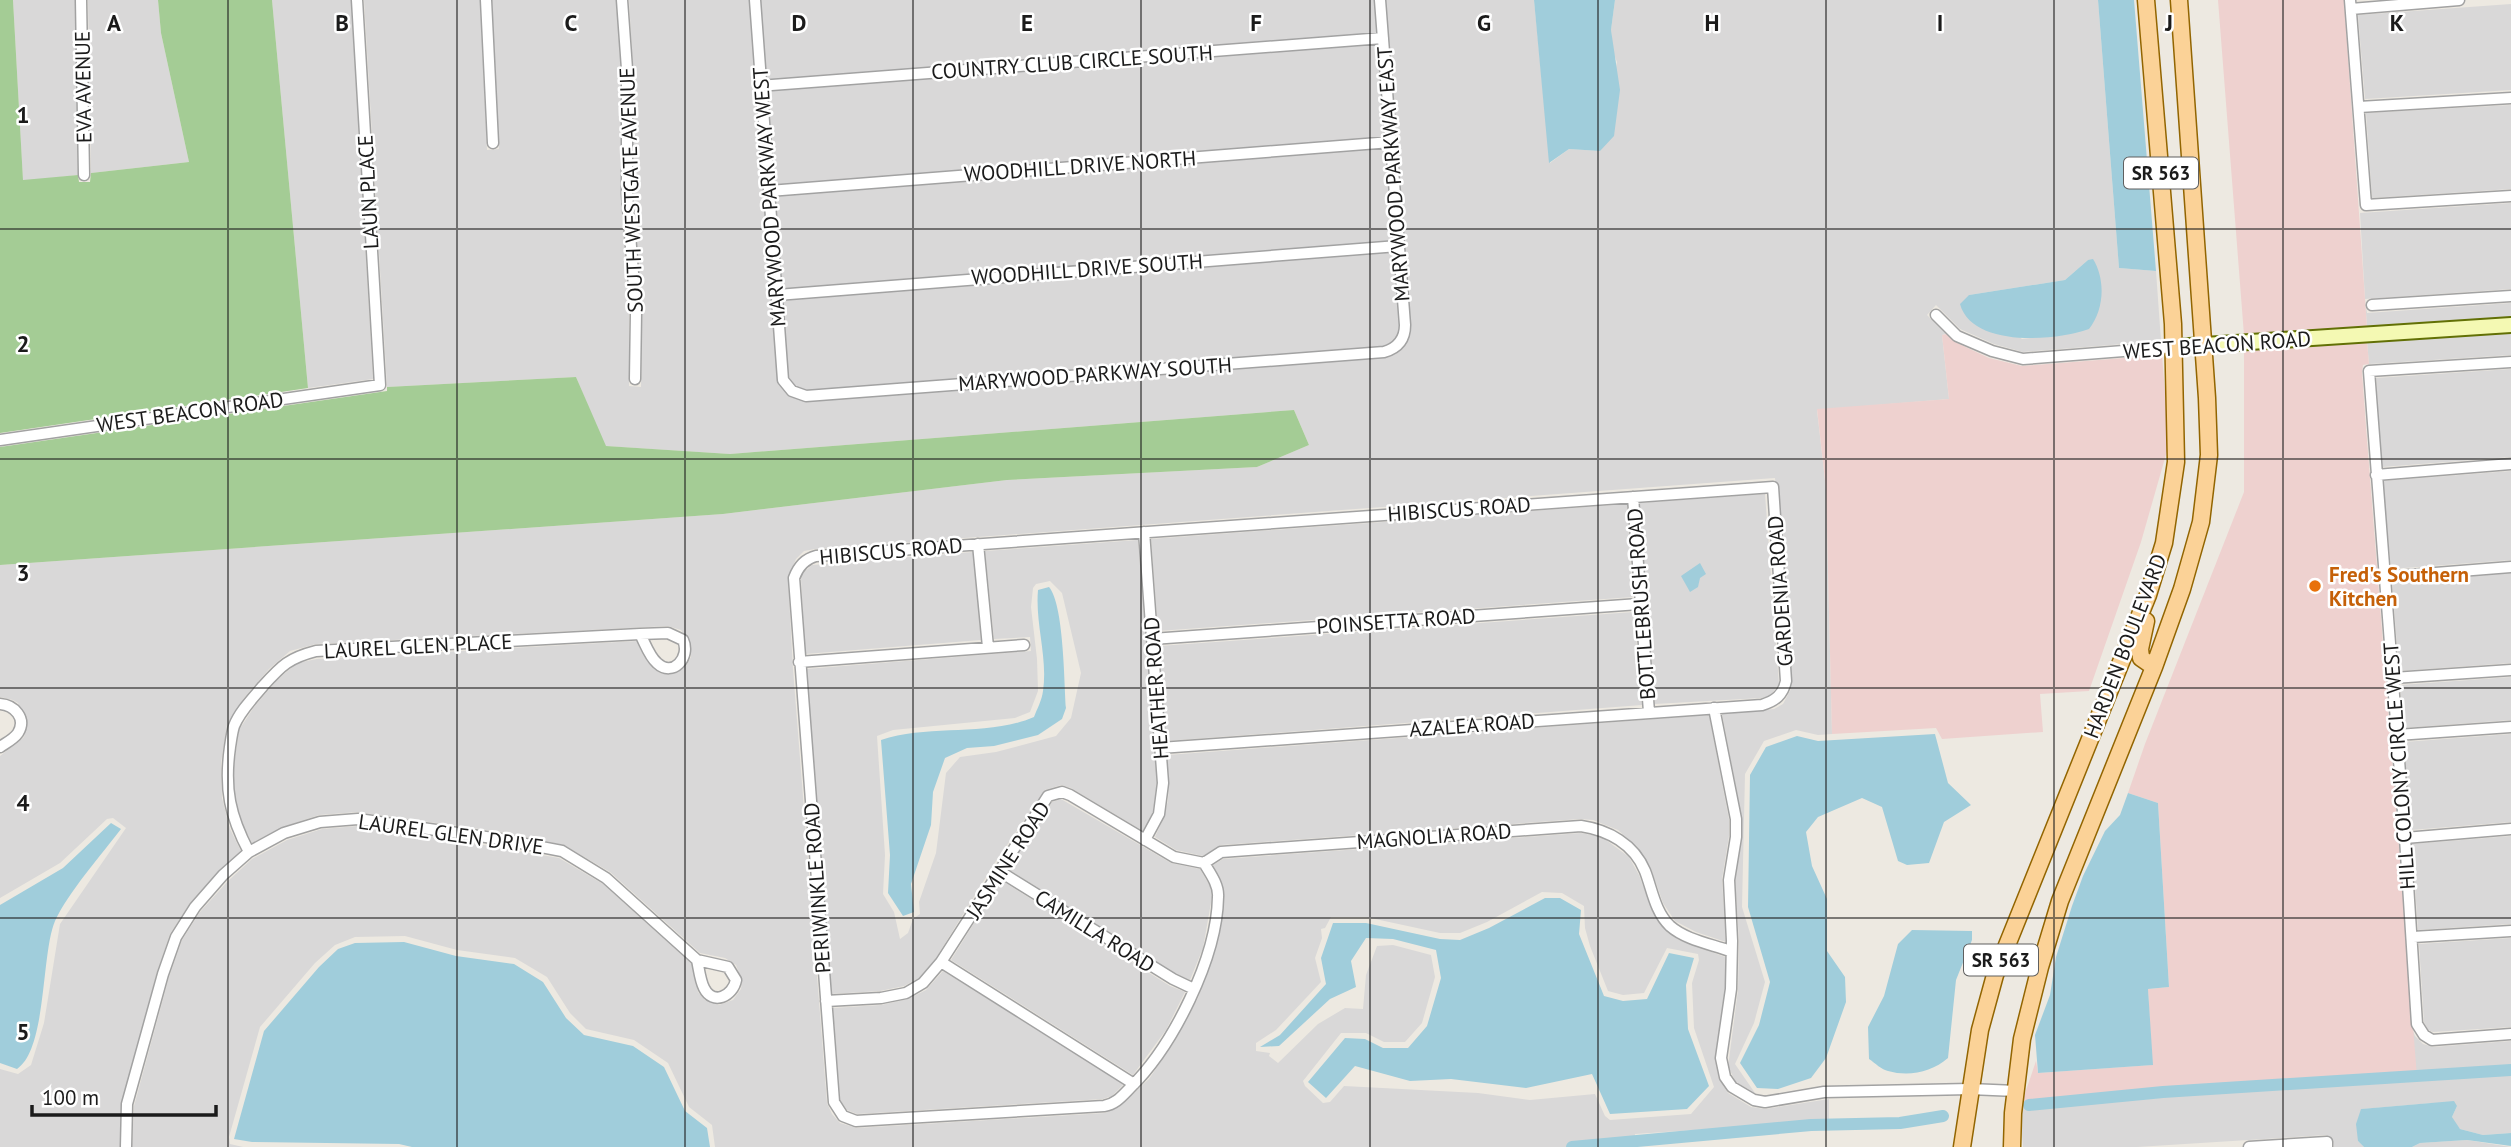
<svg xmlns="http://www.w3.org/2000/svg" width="2511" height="1147" viewBox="0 0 2511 1147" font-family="'PT Sans',sans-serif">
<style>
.residential{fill:#d9d8d8;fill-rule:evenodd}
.commercial{fill:#eed1cf}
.forest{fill:#a4cc95}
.water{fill:#a0cddb}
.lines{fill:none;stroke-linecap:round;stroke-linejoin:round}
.canal{stroke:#a0cddb;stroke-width:12}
.street-casing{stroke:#a2a2a2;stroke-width:13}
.secondary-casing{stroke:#627005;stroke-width:18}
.primary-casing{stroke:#926501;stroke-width:19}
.street{stroke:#fff;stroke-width:10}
.secondary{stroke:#f4f9b3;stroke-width:14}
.primary{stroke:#fbd297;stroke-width:16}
.grid{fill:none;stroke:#1b1b1b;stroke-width:2;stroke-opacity:0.55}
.food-dot{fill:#e8710a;stroke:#fff;stroke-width:2.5}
.labels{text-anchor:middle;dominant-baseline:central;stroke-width:5;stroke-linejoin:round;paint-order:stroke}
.shield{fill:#fff;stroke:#5f5f5f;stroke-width:2}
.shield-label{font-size:19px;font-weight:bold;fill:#1b1b1b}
.street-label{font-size:21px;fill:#1b1b1b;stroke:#fff}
.food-label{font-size:21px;font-weight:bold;fill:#c56008;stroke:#fff;text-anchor:start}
.grid-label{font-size:23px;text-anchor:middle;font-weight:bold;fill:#1b1b1b;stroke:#fff;stroke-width:5;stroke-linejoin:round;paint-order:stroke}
</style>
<rect width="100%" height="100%" fill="#ede9e1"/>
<path class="residential" d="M 13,0 L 75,0 L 78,175 L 23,181 Z
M 88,0 L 158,0 L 161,33 L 189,162 L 91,173 Z
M 272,0 L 351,0 L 373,379 L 308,388 Z
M 364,0 L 480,0 L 487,150 L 499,149 L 492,0 L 616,0 L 621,70 L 621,194 L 629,313 L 629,386 L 641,387 L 642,312 L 633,194 L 633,69 L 629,0 L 1534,0 L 1550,163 L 1569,149 L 1600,151 L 1617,62 L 1612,49 L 1611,30 L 1615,0 L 2098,0 L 2119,268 L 2156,271 L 2161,341 L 2023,352 L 1994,344 L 1960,329 L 1936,305 L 1927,315 L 1946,334 L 1942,335 L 1949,399 L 1817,410 L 1826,489 L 1832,734 L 1818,735 L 1796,730 L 1764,741 L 1745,774 L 1742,907 L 1765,982 L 1754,1023 L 1735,1064 L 1755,1093 L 1736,1082 L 1728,1067 L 1738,990 L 1739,940 L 1735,880 L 1742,839 L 1742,819 L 1722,714 L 1774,709 L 1783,704 L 1791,689 L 1789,628 L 1775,478 L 815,549 L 804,551 L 796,559 L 788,578 L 793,669 L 827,1103 L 832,1114 L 840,1123 L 857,1128 L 1105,1113 L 1119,1107 L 1149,1079 L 1176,1039 L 1198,998 L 1214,953 L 1223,912 L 1224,890 L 1213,865 L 1223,859 L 1581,833 L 1602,837 L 1629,857 L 1639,875 L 1652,909 L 1667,932 L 1679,940 L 1725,957 L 1725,988 L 1715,1059 L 1719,1079 L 1728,1093 L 1751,1107 L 1765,1109 L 1829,1099 L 1829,1121 L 1635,1134 L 1634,1147 L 715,1147 L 712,1125 L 689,1107 L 668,1063 L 634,1040 L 586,1029 L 570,1013 L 547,977 L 515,958 L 457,950 L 405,936 L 355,937 L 335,945 L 315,963 L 260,1027 L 229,1137 L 230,1144 L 243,1147 L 132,1147 L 134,1106 L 169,977 L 182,940 L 200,912 L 228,881 L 252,859 L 287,840 L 322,829 L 358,826 L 408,832 L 559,858 L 603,884 L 692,964 L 698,992 L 705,1000 L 719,1005 L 733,1000 L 741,989 L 742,981 L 736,965 L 725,958 L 700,953 L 610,872 L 564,845 L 501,832 L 357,812 L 319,815 L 283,827 L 252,843 L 242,824 L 234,797 L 234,765 L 239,730 L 254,707 L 277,680 L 297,663 L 317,659 L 637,641 L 653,668 L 660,673 L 673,674 L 686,666 L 691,657 L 691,644 L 681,630 L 668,626 L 316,644 L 290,651 L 269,669 L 244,698 L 227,725 L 221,763 L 222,798 L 230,829 L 241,851 L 219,871 L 191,902 L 170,934 L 157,972 L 122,1102 L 120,1147 L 0,1147 L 0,1069 L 18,1074 L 31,1065 L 44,1023 L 60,924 L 126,828 L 113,818 L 107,819 L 60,863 L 0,898 L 0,756 L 24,737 L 27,719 L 18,703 L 13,700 L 0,697 L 0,565 L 723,514 L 1007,480 L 1257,467 L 1309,445 L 1294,410 L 730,454 L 605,446 L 576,377 L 387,387 ZM 2088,260 L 2080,332 L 2022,339 L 1969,295 L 2065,280 ZM 1542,892 L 1562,893 L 1584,906 L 1585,928 L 1590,946 L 1608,991 L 1623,995 L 1644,993 L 1667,948 L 1698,954 L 1699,960 L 1692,983 L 1694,1028 L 1714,1087 L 1691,1114 L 1610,1120 L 1605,1116 L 1595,1094 L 1530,1100 L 1478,1093 L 1344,1086 L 1330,1102 L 1323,1103 L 1305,1086 L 1303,1081 L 1341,1033 L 1366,1033 L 1384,1042 L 1405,1042 L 1422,1023 L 1435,977 L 1431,955 L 1393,945 L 1377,946 L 1366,975 L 1363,1009 L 1345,1008 L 1318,1024 L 1278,1063 L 1269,1056 L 1270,1053 L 1256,1051 L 1256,1043 L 1276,1030 L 1321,982 L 1315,958 L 1322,938 L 1321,929 L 1325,928 L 1331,917 L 1366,917 L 1440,933 L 1460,933 L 1487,922 Z
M 2511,4 L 2511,90 L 2365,99 L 2358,15 Z
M 2511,105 L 2511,189 L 2372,198 L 2366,113 Z
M 2511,203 L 2511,289 L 2365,299 L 2360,213 Z
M 2365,299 L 2367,313 L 2511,303 L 2511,318 L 2367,327 Z
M 2511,332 L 2511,355 L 2369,364 L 2367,341 Z
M 2511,369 L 2511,457 L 2382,467 L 2376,378 Z
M 2511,471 L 2511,560 L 2391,569 L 2383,481 Z
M 1765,494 L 1779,684 L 1770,696 L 1761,698 L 1655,704 L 1639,503 Z
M 1627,504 L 1633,597 L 1158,631 L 1151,539 Z
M 1138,540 L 1157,782 L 1153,812 L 1143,831 L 1071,788 L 1061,785 L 1045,790 L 996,861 L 936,958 L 919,978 L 904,986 L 880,991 L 831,994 L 806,669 L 1031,651 L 1030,637 L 994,639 L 985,551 ZM 1050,581 L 1062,593 L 1081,673 L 1071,718 L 1056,736 L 996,752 L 960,757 L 946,773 L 936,853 L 919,902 L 920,914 L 913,919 L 908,933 L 900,939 L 894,912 L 883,894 L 885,855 L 877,736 L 893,730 L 1015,718 L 1030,712 L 1038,691 L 1037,659 L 1031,607 L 1033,588 L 1036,584 Z
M 973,552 L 981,640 L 805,654 L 801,579 L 802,574 L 812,565 Z
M 2511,573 L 2511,663 L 2399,671 L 2392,583 Z
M 1634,612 L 1642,705 L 1166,741 L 1159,646 Z
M 2511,677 L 2511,720 L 2403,728 L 2400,685 Z
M 1709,715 L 1729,819 L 1729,836 L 1722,879 L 1726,942 L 1696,932 L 1675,921 L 1663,903 L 1651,869 L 1638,848 L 1618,830 L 1593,820 L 1580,819 L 1221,845 L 1203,856 L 1176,850 L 1155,837 L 1164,817 L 1168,800 L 1169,782 L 1167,755 Z
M 2511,734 L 2511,822 L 2411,830 L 2404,742 Z
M 1061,799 L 1171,863 L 1200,869 L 1210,886 L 1212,897 L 1203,948 L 1190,980 L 1175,973 L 1008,869 L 1052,802 Z
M 2511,836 L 2511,924 L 2418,930 L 2412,844 Z
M 1001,880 L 1170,986 L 1185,992 L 1166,1030 L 1133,1075 L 951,960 Z
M 2511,938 L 2511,1027 L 2433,1032 L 2428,1030 L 2424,1022 L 2419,944 Z
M 943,971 L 1116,1079 L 1123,1085 L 1112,1096 L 1103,1099 L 857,1114 L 847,1110 L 840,1100 L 833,1008 L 881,1005 L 908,999 L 926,990 Z
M 2412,1029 L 2415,1036 L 2423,1044 L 2433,1047 L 2511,1041 L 2511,1133 L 2483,1135 L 2460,1129 L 2454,1123 L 2452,1117 L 2457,1106 L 2432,1103 L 2362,1109 L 2358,1141 L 2364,1147 L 2334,1147 L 2333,1141 L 2326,1135 L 2137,1147 L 2023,1147 L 2020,1108 L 2416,1077 Z
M 2467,1140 L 2511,1147 L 2412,1147 L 2420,1143 Z"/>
<path class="commercial" d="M 2218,0 L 2344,0 L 2367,327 L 2244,335 Z
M 1946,334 L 1955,342 L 1989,358 L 2022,366 L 2162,355 L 2169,444 L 2141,542 L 2089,691 L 2040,694 L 2043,732 L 1942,739 L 1936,728 L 1832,734 L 1826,489 L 1817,409 L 1949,399 L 1942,335 Z
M 2367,341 L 2369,364 L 2363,365 L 2362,372 L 2366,427 L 2417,1077 L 2020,1108 L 2036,1061 L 2038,1073 L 2152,1065 L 2148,989 L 2169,987 L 2158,803 L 2128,793 L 2145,744 L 2244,492 L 2244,349 Z"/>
<path class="forest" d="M 0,0 L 13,0 L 23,180 L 78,175 L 79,182 L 90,182 L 91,173 L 189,162 L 161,33 L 158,0 L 272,0 L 308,388 L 0,433 Z
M 576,377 L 606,446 L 730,454 L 1294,410 L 1309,445 L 1257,467 L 1007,480 L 723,514 L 0,565 L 0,447 L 387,391 L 387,387 Z"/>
<path class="water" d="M 1534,0 L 1615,0 L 1611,30 L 1620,90 L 1614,136 L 1600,151 L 1569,149 L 1549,163 Z
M 2098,0 L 2134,0 L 2156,271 L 2119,268 Z
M 2093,259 C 2106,280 2104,310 2089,329 C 2056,341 1972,348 1960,304 L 1969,295 L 2065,280 L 2088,260 Z
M 1700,563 L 1706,574 L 1700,578 L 1698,587 L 1690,592 L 1681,576 Z
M 1049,587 C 1064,605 1064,681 1066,708 L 1062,719 L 1038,735 L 994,746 L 967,748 L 945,758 L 933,792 L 931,825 L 911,884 L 914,912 L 903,916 L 888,893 L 890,855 L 881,740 C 930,724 988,737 1034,717 C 1037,709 1042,700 1043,691 C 1048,657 1035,624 1038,590 Z
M 1935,734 L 1948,783 L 1971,805 L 1944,822 L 1929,863 L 1907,865 L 1898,861 L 1882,807 L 1862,798 L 1818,817 L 1806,832 L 1812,866 L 1827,899 L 1827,951 L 1845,977 L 1846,1002 L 1826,1058 L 1811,1078 L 1778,1089 L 1757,1088 L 1740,1063 L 1759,1025 L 1770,982 L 1748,907 L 1750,775 L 1766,747 L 1797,736 L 1818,741 Z
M 2128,793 L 2158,803 L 2169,987 L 2148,989 L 2153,1065 L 2038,1073 L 2035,1035 L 2050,995 L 2056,957 L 2072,906 L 2083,876 L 2105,831 L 2120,815 Z
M 111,823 L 121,829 C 101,855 68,893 55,921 C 41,954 47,1049 17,1069 L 0,1063 L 0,905 L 63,868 Z
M 1545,898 L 1560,898 L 1581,910 L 1579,934 L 1604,996 L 1623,1001 L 1647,999 L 1669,953 L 1694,958 L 1686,985 L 1688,1029 L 1709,1086 L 1687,1109 L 1610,1114 L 1592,1074 L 1526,1088 L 1451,1079 L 1410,1081 L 1355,1066 L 1326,1098 L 1308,1082 L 1345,1038 L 1365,1039 L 1383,1048 L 1408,1048 L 1427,1026 L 1441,978 L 1436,950 L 1393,939 L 1366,938 L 1351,961 L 1356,987 L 1330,999 L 1279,1046 L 1260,1047 L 1280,1035 L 1326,984 L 1321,958 L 1333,923 L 1366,923 L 1440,939 L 1460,940 L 1489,928 Z
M 1912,930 L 1972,931 L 1972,940 L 1956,980 L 1948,1058 C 1932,1072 1909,1077 1888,1071 C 1882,1070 1875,1063 1869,1059 L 1868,1027 L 1884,996 L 1898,944 Z
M 404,942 L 456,956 L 514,964 L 543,982 L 566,1018 L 584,1035 L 633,1046 L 664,1067 L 685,1111 L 707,1128 L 710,1147 L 412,1147 L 399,1144 L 252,1142 L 234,1139 L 264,1031 L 319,967 L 338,949 L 355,943 Z
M 2454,1101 L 2457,1106 L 2452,1117 L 2460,1129 L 2483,1135 L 2511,1133 L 2511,1146 L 2467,1140 L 2420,1143 L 2412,1147 L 2364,1147 L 2358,1141 L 2356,1124 L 2361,1109 Z"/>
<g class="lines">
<path class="canal" d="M 2029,1105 L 2163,1092 L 2511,1070
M 1572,1147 L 1811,1125 L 1900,1123 L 1943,1116"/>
<defs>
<path id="street" d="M 81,0 L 84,175
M 486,0 L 493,143
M 622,0 L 627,69 L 627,194 L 636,313 L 635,379
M 755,0 L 783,380 L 792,391 L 806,396 L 1384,352 C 1398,348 1405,339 1405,325 L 1380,0
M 2350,0 L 2366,205 L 2511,196
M 2351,9 L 2459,0
M 760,86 L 1383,38
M 2359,107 L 2511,98
M 769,191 L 1391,142
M 777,295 L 1398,246
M 2372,305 L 2511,296
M 1936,315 L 1957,336 L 1992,351 L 2023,359 L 2174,347
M 2511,362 L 2369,371 L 2405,838 L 2417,1024 L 2424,1035 L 2432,1040 L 2511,1034
M 0,440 L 380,385 L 357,0
M 2376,475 L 2511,464
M 1633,497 L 1649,712
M 1144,532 L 1163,783 L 1159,814 L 1145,840
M 978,544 L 988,647
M 2385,577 L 2511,567
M 668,633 L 683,640 C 691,657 673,678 657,663 C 649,656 645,643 640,634 Z
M 1152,639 L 1639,604
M 799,662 L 1024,645
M 2393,678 L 2511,670
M 0,704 C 14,705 27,718 18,733 C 14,739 6,743 0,747
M 1714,708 L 1736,819 L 1736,837 L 1729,880 L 1732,941 L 1731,989 L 1721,1058 L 1725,1077 L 1732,1087 L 1754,1100 L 1765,1102 L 1824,1092 L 1970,1089 L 2016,1091
M 2397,735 L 2511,727
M 1160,748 L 1762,705 C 1775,701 1783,695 1786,681 L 1773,487 L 816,556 C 804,559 798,567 794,578 L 834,1102 L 843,1116 L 856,1121 L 1104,1106 C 1116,1104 1122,1096 1130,1088 C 1173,1046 1217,958 1218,897 C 1219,885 1210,873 1204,863
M 2405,838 L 2511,829
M 249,852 C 230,816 224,789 230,747 C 231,741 232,732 234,726 C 240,711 253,698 263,686 C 282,665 289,658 316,651 L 640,634
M 1204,863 L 1221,852 L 1581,826 C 1608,830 1634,844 1645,871 C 1652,889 1655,912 1670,926 C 1686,940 1711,944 1730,951
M 999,871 L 1173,979 L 1194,989
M 2413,937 L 2511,931
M 697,960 L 728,967 L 736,980 C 733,996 713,1006 704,988 C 700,980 699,969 697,960 Z
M 941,962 L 1134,1084
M 826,1001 L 881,998 L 906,993 L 923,983 L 941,962 L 1048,796 L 1062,792 L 1070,795 L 1174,857 L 1204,863
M 126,1147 L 127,1104 L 163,974 L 176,937 L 195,907 L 223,875 L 249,852 L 284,833 L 320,822 L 358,819 L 500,839 L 562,851 L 606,878 L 697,960
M 2249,1147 L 2327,1142 L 2327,1147"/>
<path id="secondary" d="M 2174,347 L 2511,325"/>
<path id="primary" d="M 2146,621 L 2140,649 L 2141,658 L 2154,667
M 1962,1147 L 1980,1030 L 1995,975 L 2148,595 L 2164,543 L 2176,462 L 2173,324 L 2146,0
M 2012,1147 L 2013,1113 L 2022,1039 L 2040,967 L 2060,901 L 2154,667 L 2182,589 L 2201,522 L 2209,455 L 2207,398 L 2179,0"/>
</defs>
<use href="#street" class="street-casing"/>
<use href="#secondary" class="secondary-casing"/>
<use href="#primary" class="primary-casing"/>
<use href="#street" class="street"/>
<use href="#secondary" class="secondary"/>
<use href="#primary" class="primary"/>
</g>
<path class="grid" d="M 228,0 L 228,1147M 457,0 L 457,1147M 685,0 L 685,1147M 913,0 L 913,1147M 1141,0 L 1141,1147M 1370,0 L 1370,1147M 1598,0 L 1598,1147M 1826,0 L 1826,1147M 2054,0 L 2054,1147M 2283,0 L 2283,1147M 0,229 L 2511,229M 0,459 L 2511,459M 0,688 L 2511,688M 0,918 L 2511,918"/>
<circle class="food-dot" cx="2315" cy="586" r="7"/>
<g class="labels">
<g class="shield">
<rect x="2124" y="157.5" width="74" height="31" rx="5"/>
<rect x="1964" y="944.5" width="74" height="31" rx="5"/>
</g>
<g class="shield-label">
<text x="2161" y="173">SR 563</text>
<text x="2001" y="960">SR 563</text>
</g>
<g class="street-label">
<text transform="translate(1072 62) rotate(-4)">COUNTRY CLUB CIRCLE SOUTH</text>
<text transform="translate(83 87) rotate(-91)">EVA AVENUE</text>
<text transform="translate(1080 166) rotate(-4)">WOODHILL DRIVE NORTH</text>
<text transform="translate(1393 174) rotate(-94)">MARYWOOD PARKWAY EAST</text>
<text transform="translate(631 190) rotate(-92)">SOUTH WESTGATE AVENUE</text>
<text transform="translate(368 192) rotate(-93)">LAUN PLACE</text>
<text transform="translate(769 197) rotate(-94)">MARYWOOD PARKWAY WEST</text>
<text transform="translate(1087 269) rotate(-4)">WOODHILL DRIVE SOUTH</text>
<text transform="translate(2217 345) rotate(-4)">WEST BEACON ROAD</text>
<text transform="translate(1095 374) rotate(-4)">MARYWOOD PARKWAY SOUTH</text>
<text transform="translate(190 412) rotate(-8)">WEST BEACON ROAD</text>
<text transform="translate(1459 509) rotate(-4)">HIBISCUS ROAD</text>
<text transform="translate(891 551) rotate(-5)">HIBISCUS ROAD</text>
<text transform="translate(1780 591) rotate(-94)">GARDENIA ROAD</text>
<text transform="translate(1641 604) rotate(-94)">BOTTLEBRUSH ROAD</text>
<text transform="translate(1396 621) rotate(-4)">POINSETTA ROAD</text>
<text transform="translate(418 646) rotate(-3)">LAUREL GLEN PLACE</text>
<text transform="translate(2125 646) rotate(-69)">HARDEN BOULEVARD</text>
<text transform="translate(1156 688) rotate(-94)">HEATHER ROAD</text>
<text transform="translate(1472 725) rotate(-4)">AZALEA ROAD</text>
<text transform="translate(2399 766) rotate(-94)">HILL COLONY CIRCLE WEST</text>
<text transform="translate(451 834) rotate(8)">LAUREL GLEN DRIVE</text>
<text transform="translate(1434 836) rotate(-4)">MAGNOLIA ROAD</text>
<text transform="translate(1008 860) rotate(-57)">JASMINE ROAD</text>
<text transform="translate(817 888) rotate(-94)">PERIWINKLE ROAD</text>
<text transform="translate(1095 931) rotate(32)">CAMILLA ROAD</text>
</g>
<g class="food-label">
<text x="2329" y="574">Fred's Southern<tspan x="2329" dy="24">Kitchen</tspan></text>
</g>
</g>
<g class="grid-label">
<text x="114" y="31">A</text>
<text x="342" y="31">B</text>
<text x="571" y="31">C</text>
<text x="799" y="31">D</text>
<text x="1027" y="31">E</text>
<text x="1256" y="31">F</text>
<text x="1484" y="31">G</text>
<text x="1712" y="31">H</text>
<text x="1940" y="31">I</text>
<text x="2169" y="31">J</text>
<text x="2397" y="31">K</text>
<text x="23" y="123">1</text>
<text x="23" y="352">2</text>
<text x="23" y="581">3</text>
<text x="23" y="811">4</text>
<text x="23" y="1040">5</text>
</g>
<path d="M32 1105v10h184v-10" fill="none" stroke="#1b1b1b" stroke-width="3.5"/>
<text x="42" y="1105" font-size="21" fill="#1b1b1b" stroke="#ffffff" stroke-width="5" paint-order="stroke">100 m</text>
</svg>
